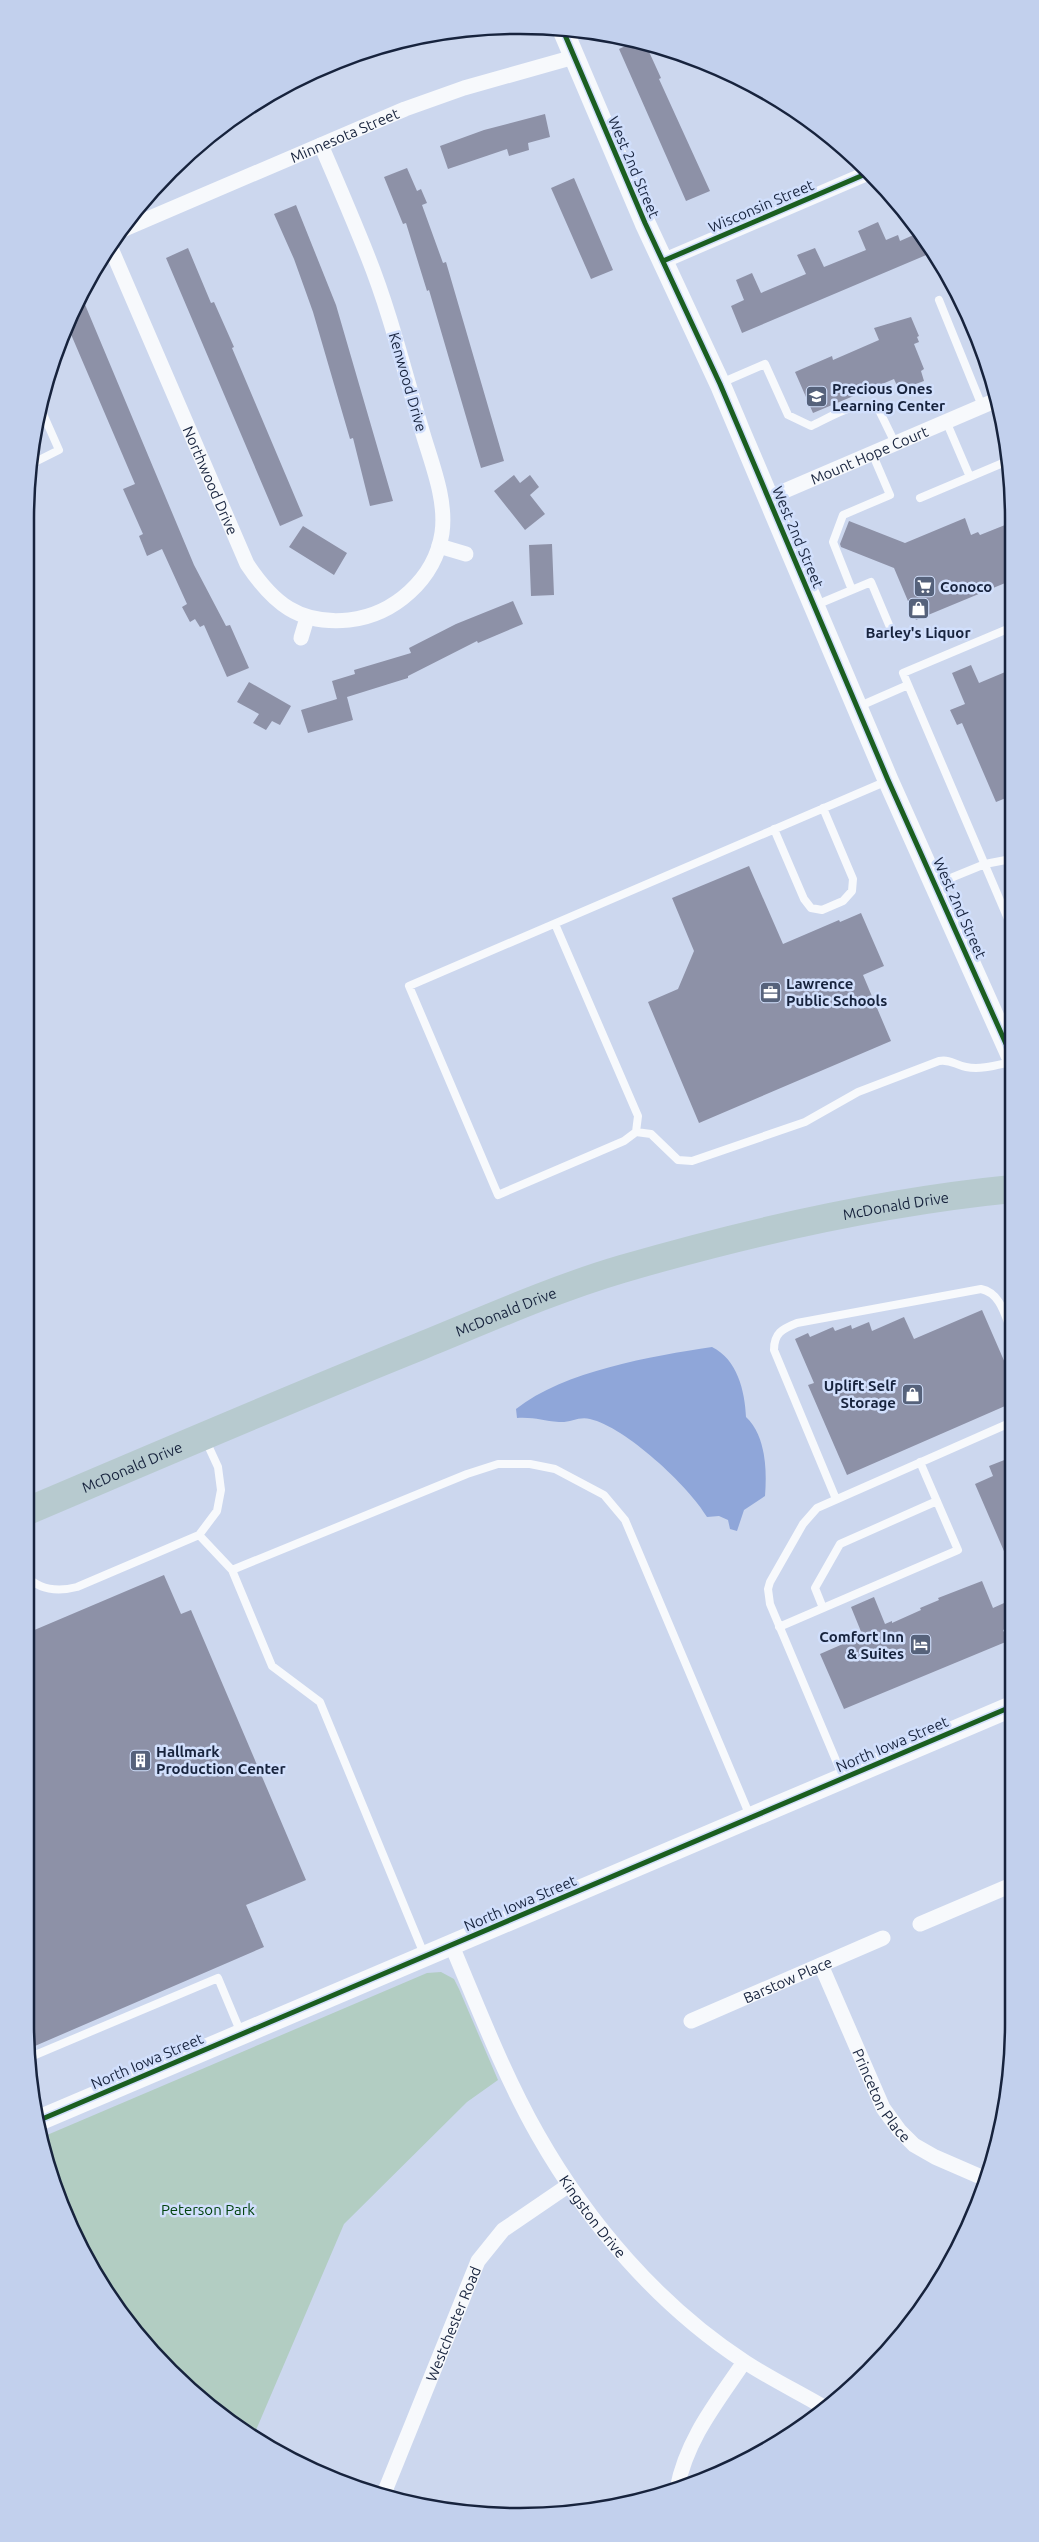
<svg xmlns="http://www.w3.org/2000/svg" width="1039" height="2542" viewBox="0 0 1039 2542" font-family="Ubuntu,sans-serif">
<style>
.green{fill:#b2cdc2}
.water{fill:#8fa6d9}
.building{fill:#8d91a7}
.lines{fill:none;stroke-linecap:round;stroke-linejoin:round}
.lane{stroke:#f7f9fc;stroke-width:8}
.street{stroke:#f7f9fc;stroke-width:15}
.secondary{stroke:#f7f9fc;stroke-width:21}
.highway{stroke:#b7cacf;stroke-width:28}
.cycleway-casing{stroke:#d1dffc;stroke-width:8}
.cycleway{stroke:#1b5e20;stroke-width:5}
.labels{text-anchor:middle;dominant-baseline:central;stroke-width:5;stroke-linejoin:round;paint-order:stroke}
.street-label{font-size:15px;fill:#17233d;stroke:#d1dffc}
.poi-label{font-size:15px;font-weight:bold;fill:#17233d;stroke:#d1dffc;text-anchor:start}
.park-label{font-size:15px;fill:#01430e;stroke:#d1dffc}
.rim{fill:none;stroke:#17233d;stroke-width:2.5}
</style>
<rect width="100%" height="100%" fill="#ccd7ee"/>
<path class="green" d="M 441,1972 L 454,1979 L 459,1989 L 498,2080 L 467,2102 L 344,2224 L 253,2437 L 194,2394 L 148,2348 L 91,2270 L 51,2182 L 40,2138 L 427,1973 Z"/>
<path class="water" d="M 712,1347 C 737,1359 745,1391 746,1417 C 766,1436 767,1470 765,1496 L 744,1510 L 737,1531 L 730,1529 L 728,1520 L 719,1516 L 707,1517 C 689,1486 625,1427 590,1419 C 579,1416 570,1423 559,1422 C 543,1421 535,1417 517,1418 L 516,1409 C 564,1371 652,1356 712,1347 Z"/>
<path class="building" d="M 636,41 L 645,43 L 661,78 L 659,79 L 710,191 L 686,201 L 619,49 Z
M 545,114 L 550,137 L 528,143 L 529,150 L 509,156 L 507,149 L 448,169 L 440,146 L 484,130 Z
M 407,168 L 417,191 L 421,189 L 427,203 L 422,205 L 443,263 L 446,262 L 504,461 L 481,468 L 429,290 L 427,291 L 406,223 L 403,224 L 384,177 Z
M 574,178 L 613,270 L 591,279 L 551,188 Z
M 296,205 L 336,305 L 393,501 L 370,506 L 353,438 L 350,439 L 313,312 L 294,259 L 274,214 Z
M 878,222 L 886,240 L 898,235 L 900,241 L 918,233 L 931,253 L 742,333 L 731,306 L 744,300 L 736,280 L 752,273 L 761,293 L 806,274 L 797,255 L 815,248 L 824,267 L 866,250 L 858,231 Z
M 188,248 L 211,303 L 214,302 L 234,347 L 232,348 L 303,516 L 280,526 L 166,258 Z
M 81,295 L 194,565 L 226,626 L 230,625 L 249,668 L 227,677 L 204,625 L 200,627 L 195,619 L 190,622 L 182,607 L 187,604 L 162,549 L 147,556 L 139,536 L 143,534 L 123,489 L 135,484 L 67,325 Z
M 911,317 L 919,336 L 917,337 L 919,342 L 914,344 L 924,369 L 921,371 L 924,381 L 899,390 L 894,379 L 813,413 L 795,372 L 832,356 L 833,360 L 879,340 L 874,328 Z
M 514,475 L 520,483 L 530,475 L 539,487 L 530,495 L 545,514 L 525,530 L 494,491 Z
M 965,518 L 971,535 L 978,532 L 980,535 L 1010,523 L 1010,581 L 916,620 L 894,568 L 841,547 L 840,544 L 849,521 L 905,543 Z
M 303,526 L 347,553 L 334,575 L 289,547 Z
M 552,544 L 554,595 L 531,596 L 529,545 Z
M 513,601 L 523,624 L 478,643 L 477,641 L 408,676 L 408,678 L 347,697 L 353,720 L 308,733 L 301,710 L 337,699 L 332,681 L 355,674 L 354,670 L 411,653 L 409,648 L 456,624 Z
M 971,665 L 979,683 L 1010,670 L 1011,796 L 996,802 L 962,723 L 957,725 L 950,710 L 965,704 L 952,673 Z
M 249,682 L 291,706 L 280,725 L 272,721 L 266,730 L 253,723 L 259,714 L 237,702 Z
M 749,866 L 783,944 L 839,920 L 840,922 L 861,913 L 884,966 L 863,975 L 891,1041 L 699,1123 L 648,1002 L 678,989 L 694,951 L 672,898 Z
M 982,1310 L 1012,1379 L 1012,1403 L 847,1475 L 808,1385 L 814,1383 L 795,1339 L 808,1333 L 810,1337 L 833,1327 L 835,1331 L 851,1325 L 852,1329 L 869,1322 L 872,1331 L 904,1317 L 914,1339 Z
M 1012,1457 L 1013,1572 L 975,1484 L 993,1476 L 989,1466 Z
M 164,1575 L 181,1614 L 191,1610 L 306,1880 L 246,1905 L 264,1947 L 28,2049 L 25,2022 L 25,1634 Z
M 982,1581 L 993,1608 L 1013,1599 L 1013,1626 L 1003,1630 L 1008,1641 L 844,1709 L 820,1654 L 859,1637 L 858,1635 L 862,1634 L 851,1607 L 874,1597 L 885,1624 L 892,1621 L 892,1623 L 921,1610 L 920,1608 L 939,1600 L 938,1598 Z"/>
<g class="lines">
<path class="lane" d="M 939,300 L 982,406
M 721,383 L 765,364 L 788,415 L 811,426 C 831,417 857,399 878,408 L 895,443
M 946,421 L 970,477
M 29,465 L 59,450 L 40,407
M 920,498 L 1010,460
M 852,590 L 833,542 L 843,515 L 890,495 L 872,453
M 816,605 L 871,582 L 892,632
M 1010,628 L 903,673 L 1011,926
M 860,706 L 908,685
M 774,829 L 804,899 L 811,908 L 822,910 L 843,901 L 852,891 L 853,879 L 823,808
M 936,884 L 985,864 L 1011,859
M 555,924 L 638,1116 L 636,1132 L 624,1141 L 498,1195 L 409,986 L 887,781
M 636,1132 L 651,1134 L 678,1160 L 692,1161 L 805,1122 L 858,1092 L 939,1061 C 951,1059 955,1065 966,1067 C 981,1070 997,1065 1011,1062
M 836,1499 L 774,1350 C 774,1333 782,1329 797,1323 L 981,1289 C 1001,1293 1005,1316 1012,1333
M 199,1535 L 232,1570 L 272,1666 L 320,1702 L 424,1954
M 232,1570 L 467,1474 L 498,1464 L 530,1464 L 555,1469 L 604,1495 L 625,1520 L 750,1816
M 25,1575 C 40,1591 58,1592 77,1587 L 199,1535 L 217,1511 L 221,1490 L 218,1467 L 206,1441
M 823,1608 L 815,1588 L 840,1544 L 937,1501
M 779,1627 L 958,1550 L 920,1462
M 843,1777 L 770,1604 L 768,1589 L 770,1582 L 803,1524 L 817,1508 L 1012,1422
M 28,2058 L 218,1978 L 241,2033"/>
<g class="street">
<path id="s1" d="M 122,230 L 405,109 L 464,88 L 574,57"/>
<path id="s2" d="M 110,246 L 247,564 C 273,603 299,625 349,620 C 394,615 435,579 442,533 C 447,498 430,460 421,427 C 404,370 390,312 368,257 C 353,219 337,182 321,145"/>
<path d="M 663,261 L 868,173"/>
<path id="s3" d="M 768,498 L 999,399"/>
<path d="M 439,546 L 466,554"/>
<path d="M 301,638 L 307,618"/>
<path d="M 920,1924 L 1014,1884"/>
<path id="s4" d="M 452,1946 C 479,2010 504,2075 538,2135 C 588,2223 659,2306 745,2362 C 771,2379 800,2393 827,2409"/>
<path id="s5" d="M 821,1965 L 883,2108 L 899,2130 L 914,2145 L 935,2157 L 988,2180"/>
<path id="s6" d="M 691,2021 L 883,1938"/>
<path d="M 677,2489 C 686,2440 717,2402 744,2362"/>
<path id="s7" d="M 383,2496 L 478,2261 L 503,2230 L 569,2185"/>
</g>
<path class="secondary" d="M 562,28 L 645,223 L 720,384 L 888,780 L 1011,1055
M 35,2122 L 1013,1706"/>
<path class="highway" id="s8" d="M 25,1512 C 157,1456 289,1399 421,1346 C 487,1319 554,1289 622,1269 C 749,1232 880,1202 1012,1189"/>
<defs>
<path id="cycleway" d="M 562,28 L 645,223 L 720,384 L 888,780 L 1011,1055
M 663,261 L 868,173
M 35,2122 L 1013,1706"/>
</defs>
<use href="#cycleway" class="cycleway-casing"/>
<use href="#cycleway" class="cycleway"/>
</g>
<defs>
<symbol id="school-square" viewBox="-11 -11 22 22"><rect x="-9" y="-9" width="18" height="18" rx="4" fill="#56627b" stroke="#d1dffc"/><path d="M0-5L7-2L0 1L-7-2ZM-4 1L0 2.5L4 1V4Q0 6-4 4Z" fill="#fff"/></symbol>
<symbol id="supermarket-square" viewBox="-11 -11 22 22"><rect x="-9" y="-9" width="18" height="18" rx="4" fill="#56627b" stroke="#d1dffc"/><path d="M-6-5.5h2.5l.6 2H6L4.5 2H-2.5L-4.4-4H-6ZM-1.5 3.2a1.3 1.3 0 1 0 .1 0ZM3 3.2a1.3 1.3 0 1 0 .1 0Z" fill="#fff"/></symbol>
<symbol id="shop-square" viewBox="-11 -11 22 22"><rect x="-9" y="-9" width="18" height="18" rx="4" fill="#56627b" stroke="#d1dffc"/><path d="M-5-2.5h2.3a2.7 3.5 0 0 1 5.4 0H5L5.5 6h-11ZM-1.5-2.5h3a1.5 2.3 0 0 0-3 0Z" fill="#fff"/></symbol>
<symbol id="office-square" viewBox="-11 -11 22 22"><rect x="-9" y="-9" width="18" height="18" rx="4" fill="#56627b" stroke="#d1dffc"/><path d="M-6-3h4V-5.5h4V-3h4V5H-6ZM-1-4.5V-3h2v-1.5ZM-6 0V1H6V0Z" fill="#fff"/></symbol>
<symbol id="hotel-square" viewBox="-11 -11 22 22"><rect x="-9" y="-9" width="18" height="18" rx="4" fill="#56627b" stroke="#d1dffc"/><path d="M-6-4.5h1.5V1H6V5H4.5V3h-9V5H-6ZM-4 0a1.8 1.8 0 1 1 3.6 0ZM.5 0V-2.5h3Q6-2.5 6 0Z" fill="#fff"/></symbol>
<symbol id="building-square" viewBox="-11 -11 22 22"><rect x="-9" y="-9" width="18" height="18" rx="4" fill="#56627b" stroke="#d1dffc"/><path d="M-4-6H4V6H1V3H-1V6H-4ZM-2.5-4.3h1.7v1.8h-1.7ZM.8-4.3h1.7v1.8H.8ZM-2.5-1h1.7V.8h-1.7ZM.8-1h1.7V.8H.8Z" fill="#fff"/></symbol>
</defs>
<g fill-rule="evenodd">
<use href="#school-square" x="804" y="384" width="25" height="25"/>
<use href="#supermarket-square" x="912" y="574" width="25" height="25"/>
<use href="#shop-square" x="906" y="596" width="25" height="25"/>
<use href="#office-square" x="758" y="980" width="25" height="25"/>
<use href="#shop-square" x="900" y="1382" width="25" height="25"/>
<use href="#hotel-square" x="908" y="1632" width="25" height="25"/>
<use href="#building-square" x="128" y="1748" width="25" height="25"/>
</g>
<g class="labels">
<g class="street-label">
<text stroke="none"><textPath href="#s1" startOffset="242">Minnesota Street</textPath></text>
<text transform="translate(634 167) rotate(67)">West 2nd Street</text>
<text transform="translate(761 206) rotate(-23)">Wisconsin Street</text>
<text transform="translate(408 382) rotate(74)">Kenwood Drive</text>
<text stroke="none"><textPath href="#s3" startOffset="110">Mount Hope Court</textPath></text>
<text stroke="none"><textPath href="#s2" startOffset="255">Northwood Drive</textPath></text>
<text transform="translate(798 537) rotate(67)">West 2nd Street</text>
<text transform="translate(960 908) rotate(66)">West 2nd Street</text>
<text stroke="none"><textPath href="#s8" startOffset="926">McDonald Drive</textPath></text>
<text stroke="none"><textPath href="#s8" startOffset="521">McDonald Drive</textPath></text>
<text stroke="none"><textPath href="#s8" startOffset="116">McDonald Drive</textPath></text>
<text transform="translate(892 1744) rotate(-23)">North Iowa Street</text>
<text transform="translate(520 1903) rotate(-23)">North Iowa Street</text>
<text stroke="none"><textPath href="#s6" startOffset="105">Barstow Place</textPath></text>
<text transform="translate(147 2061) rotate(-23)">North Iowa Street</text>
<text stroke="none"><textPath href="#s5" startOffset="144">Princeton Place</textPath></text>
<text stroke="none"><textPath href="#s4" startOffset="306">Kingston Drive</textPath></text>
<text stroke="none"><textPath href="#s7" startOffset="186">Westchester Road</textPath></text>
</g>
<g class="poi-label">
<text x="832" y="388">Precious Ones<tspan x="832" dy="17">Learning Center</tspan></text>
<text x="940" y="586">Conoco</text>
<text x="918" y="632" text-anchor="middle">Barley's Liquor</text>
<text x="786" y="983">Lawrence<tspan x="786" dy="17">Public Schools</tspan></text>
<text x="896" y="1385" text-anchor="end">Uplift Self<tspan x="896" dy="17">Storage</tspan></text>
<text x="904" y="1636" text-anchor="end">Comfort Inn<tspan x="904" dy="17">&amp; Suites</tspan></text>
<text x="156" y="1751">Hallmark<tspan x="156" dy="17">Production Center</tspan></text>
</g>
<g class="park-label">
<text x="208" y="2209">Peterson Park</text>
</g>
</g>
<path d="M0 0H1039V2542H0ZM519 34H520A485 485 0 0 1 1005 519V2023A485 485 0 0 1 520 2508H519A485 485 0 0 1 34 2023V519A485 485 0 0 1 519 34Z" fill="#c2d0ed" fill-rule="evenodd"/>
<path class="rim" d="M519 34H520A485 485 0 0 1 1005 519V2023A485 485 0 0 1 520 2508H519A485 485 0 0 1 34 2023V519A485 485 0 0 1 519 34Z"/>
</svg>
